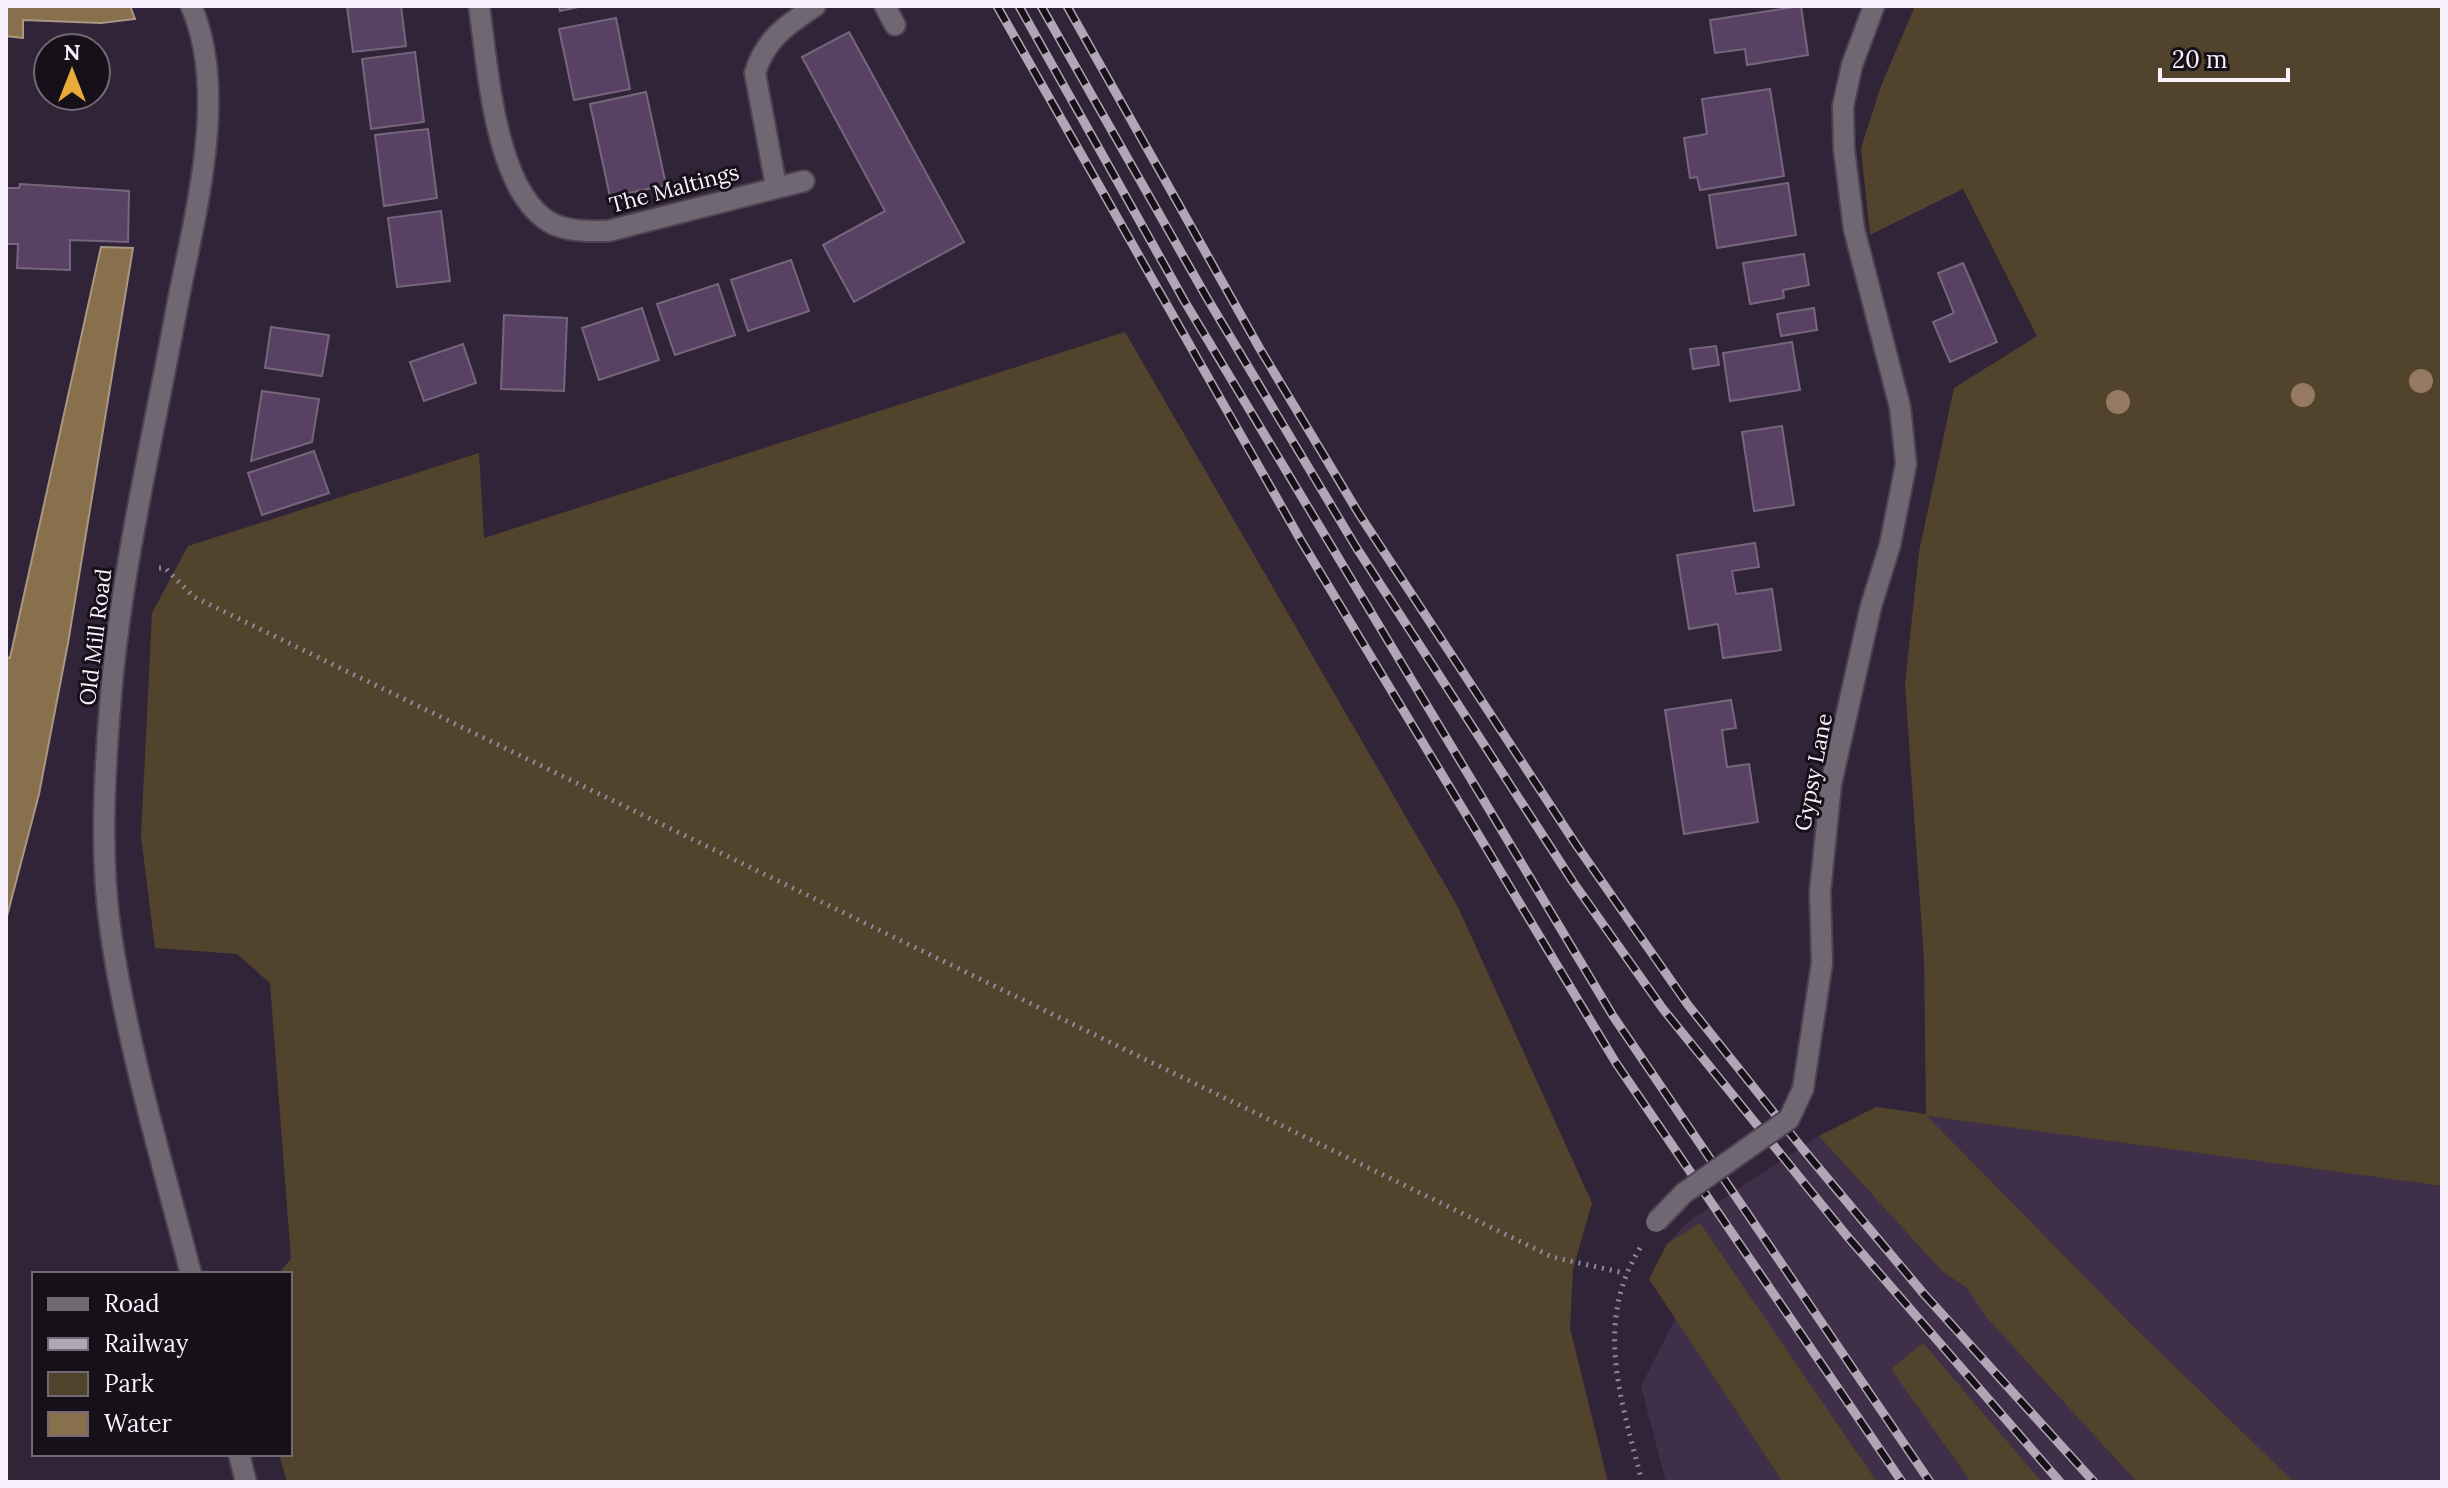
<svg xmlns="http://www.w3.org/2000/svg" width="2448" height="1488" viewBox="0 0 2448 1488" font-family="Lora,serif">
<style>
.built{fill:#402f48}
.green{fill:#51432c}
.water{fill:#87704b;stroke:#aa9781;stroke-width:2}
.building{fill:#584162;stroke:#76667d;stroke-width:2}
.lines{fill:none;stroke-linecap:round;stroke-linejoin:round}
.minor-casing{stroke:#4e4154;stroke-width:24}
.path{stroke:#938898;stroke-width:5;stroke-dasharray:2 6;stroke-linecap:butt}
.minor{stroke:#6f6872;stroke-width:20}
.rail-casing{stroke:#b0a6b5;stroke-width:9}
.rail{stroke:#161019;stroke-width:6;stroke-dasharray:18;stroke-linecap:butt}
.minor-bridge-casing{stroke:#4e4154;stroke-width:24;stroke-linecap:butt}
.minor-bridge{stroke:#6f6872;stroke-width:20}
.tree{fill:#957a61}
.labels{text-anchor:middle;dominant-baseline:central;stroke-width:6;stroke-linejoin:round;paint-order:stroke}
.street-label{font-size:22px;fill:#faf1fe;stroke:#161019}
</style>
<rect width="100%" height="100%" fill="#322438"/>
<path class="built" d="M 1876,1107 L 2442,1186 L 2442,1482 L 1666,1482 L 1641,1386 L 1676,1317 L 1649,1279 L 1667,1244 L 1690,1220 L 1819,1136 Z"/>
<path class="green" d="M 1915,6 L 2442,6 L 2442,1186 L 1927,1116 L 2131,1324 L 2294,1482 L 2137,1482 L 1988,1319 L 1966,1287 L 1942,1271 L 1819,1136 L 1876,1107 L 1926,1114 L 1924,960 L 1905,684 L 1919,552 L 1954,388 L 2037,336 L 1963,189 L 1870,235 L 1861,148 L 1881,86 Z
M 1125,332 L 1458,907 L 1592,1203 L 1573,1269 L 1570,1328 L 1608,1482 L 287,1482 L 279,1454 L 290,1454 L 290,1274 L 278,1274 L 291,1259 L 270,983 L 237,954 L 155,948 L 141,836 L 152,613 L 188,546 L 479,453 L 484,538 Z
M 1700,1223 L 1877,1482 L 1783,1482 L 1649,1279 L 1667,1244 Z
M 1923,1343 L 2042,1482 L 1971,1482 L 1891,1369 Z"/>
<path class="water" d="M 6,6 L 130,6 L 135,19 L 101,23 L 23,20 L 23,38 L 6,36 Z
M 101,247 L 133,248 L 68,643 L 39,794 L 6,920 L 6,657 L 10,658 Z"/>
<path class="building" d="M 347,6 L 401,6 L 406,46 L 353,52 Z
M 559,6 L 583,6 L 560,11 Z
M 1801,6 L 1808,55 L 1747,65 L 1745,49 L 1715,53 L 1710,20 Z
M 616,18 L 630,89 L 574,100 L 559,29 Z
M 849,32 L 964,242 L 854,302 L 823,245 L 885,211 L 802,57 Z
M 415,52 L 424,122 L 371,129 L 362,59 Z
M 1770,89 L 1784,176 L 1700,190 L 1697,177 L 1690,178 L 1684,138 L 1707,134 L 1702,99 Z
M 646,92 L 666,185 L 610,197 L 590,104 Z
M 428,129 L 437,198 L 384,206 L 375,135 Z
M 1788,183 L 1796,235 L 1717,248 L 1709,195 Z
M 20,184 L 129,191 L 128,242 L 70,240 L 70,270 L 17,268 L 18,244 L 6,244 L 6,188 L 19,188 Z
M 441,211 L 450,281 L 397,287 L 388,218 Z
M 1804,254 L 1809,285 L 1783,290 L 1784,298 L 1750,304 L 1743,263 Z
M 791,260 L 809,311 L 748,331 L 731,280 Z
M 1963,263 L 1997,342 L 1950,362 L 1933,322 L 1954,313 L 1938,273 Z
M 718,284 L 735,335 L 675,355 L 657,304 Z
M 642,308 L 659,360 L 599,380 L 582,328 Z
M 1814,308 L 1817,330 L 1781,336 L 1777,314 Z
M 504,315 L 567,318 L 564,391 L 501,389 Z
M 271,327 L 329,335 L 322,376 L 265,368 Z
M 1792,342 L 1800,390 L 1730,401 L 1723,353 Z
M 463,344 L 476,383 L 424,401 L 410,362 Z
M 1716,346 L 1719,365 L 1693,369 L 1690,349 Z
M 262,391 L 319,399 L 312,442 L 251,461 Z
M 1782,426 L 1794,505 L 1754,511 L 1742,432 Z
M 314,451 L 329,493 L 262,515 L 248,473 Z
M 1755,543 L 1759,567 L 1732,571 L 1736,594 L 1772,589 L 1781,650 L 1723,658 L 1718,624 L 1689,629 L 1677,555 Z
M 1731,700 L 1736,728 L 1722,730 L 1727,767 L 1749,764 L 1758,822 L 1684,834 L 1665,710 Z"/>
<g class="lines">
<defs>
<path id="minor" d="M 191,6 C 230,94 193,220 176,312 C 152,443 120,574 110,707 C 104,780 100,861 111,934 C 128,1049 162,1161 191,1274
M 479,6 C 488,65 494,194 553,224 C 571,232 589,231 608,231 L 804,181
M 885,6 L 895,25
M 776,186 L 755,73 C 765,39 787,25 815,6
M 1803,1089 L 1822,963 L 1820,892 L 1831,784 L 1871,606 L 1890,545 L 1906,464 L 1900,407 L 1854,229 L 1844,149 L 1843,106 L 1852,65 L 1874,6
M 239,1454 L 246,1482"/>
</defs>
<use href="#minor" class="minor-casing"/>
<path class="path" d="M 159,568 L 165,568 L 194,597 L 1552,1257 L 1624,1273
M 1640,1248 C 1593,1324 1622,1402 1642,1482"/>
<use href="#minor" class="minor"/>
<defs>
<path id="rail" d="M 997,6 L 1300,539 L 1616,1063 L 1902,1482
M 1019,6 L 1185,302 L 1613,1016 L 1930,1482
M 1041,6 L 1207,298 L 1356,547 L 1573,882 L 1663,1009 L 1847,1236 L 2060,1482
M 1067,6 L 1260,349 L 1359,514 L 1577,846 L 1688,1005 L 1802,1148 L 1923,1293 L 2094,1482"/>
</defs>
<use href="#rail" class="rail-casing"/>
<use href="#rail" class="rail"/>
<defs>
<path id="minor-bridge" d="M 1656,1222 L 1684,1193 L 1789,1119 L 1803,1089"/>
</defs>
<use href="#minor-bridge" class="minor-bridge-casing"/>
<use href="#minor-bridge" class="minor-bridge"/>
</g>
<g class="tree">
<circle cx="2421" cy="381" r="12"/>
<circle cx="2303" cy="395" r="12"/>
<circle cx="2118" cy="402" r="12"/>
</g>
<g class="labels">
<g class="street-label">
<text transform="translate(674 188) rotate(-15)">The Maltings</text>
<text transform="translate(95 637) rotate(-83)">Old Mill Road</text>
<text transform="translate(1813 772) rotate(-79)">Gypsy Lane</text>
</g>
</g>
<rect width="2448" height="1488" fill="none" stroke="#faf1fe" stroke-width="16"/>
<rect x="32" y="1272" width="260" height="184" fill="#161019" stroke="#716a75" stroke-width="2"/>
<rect x="48" y="1298" width="40" height="12" fill="#6f6872" stroke="#716a75" stroke-width="2"/>
<text x="104" y="1312" font-size="24" fill="#faf1fe">Road</text>
<rect x="48" y="1338" width="40" height="12" fill="#b0a6b5" stroke="#716a75" stroke-width="2"/>
<text x="104" y="1352" font-size="24" fill="#faf1fe">Railway</text>
<rect x="48" y="1372" width="40" height="24" fill="#51432c" stroke="#716a75" stroke-width="2"/>
<text x="104" y="1392" font-size="24" fill="#faf1fe">Park</text>
<rect x="48" y="1412" width="40" height="24" fill="#87704b" stroke="#716a75" stroke-width="2"/>
<text x="104" y="1432" font-size="24" fill="#faf1fe">Water</text>
<g transform="translate(72 72)"><circle r="38" fill="#161019" stroke="#716a75" stroke-width="2"/>
<path d="M0-6L14 30L0 20L-14 30Z" fill="#e8ab37"/>
<text y="-12" font-size="22" font-weight="bold" text-anchor="middle" fill="#faf1fe">N</text>
</g>
<path d="M2160 68v12h128v-12" fill="none" stroke="#faf1fe" stroke-width="4"/>
<text x="2172" y="68" font-size="24" fill="#faf1fe" stroke="#161019" stroke-width="6" paint-order="stroke">20 m</text>
</svg>
